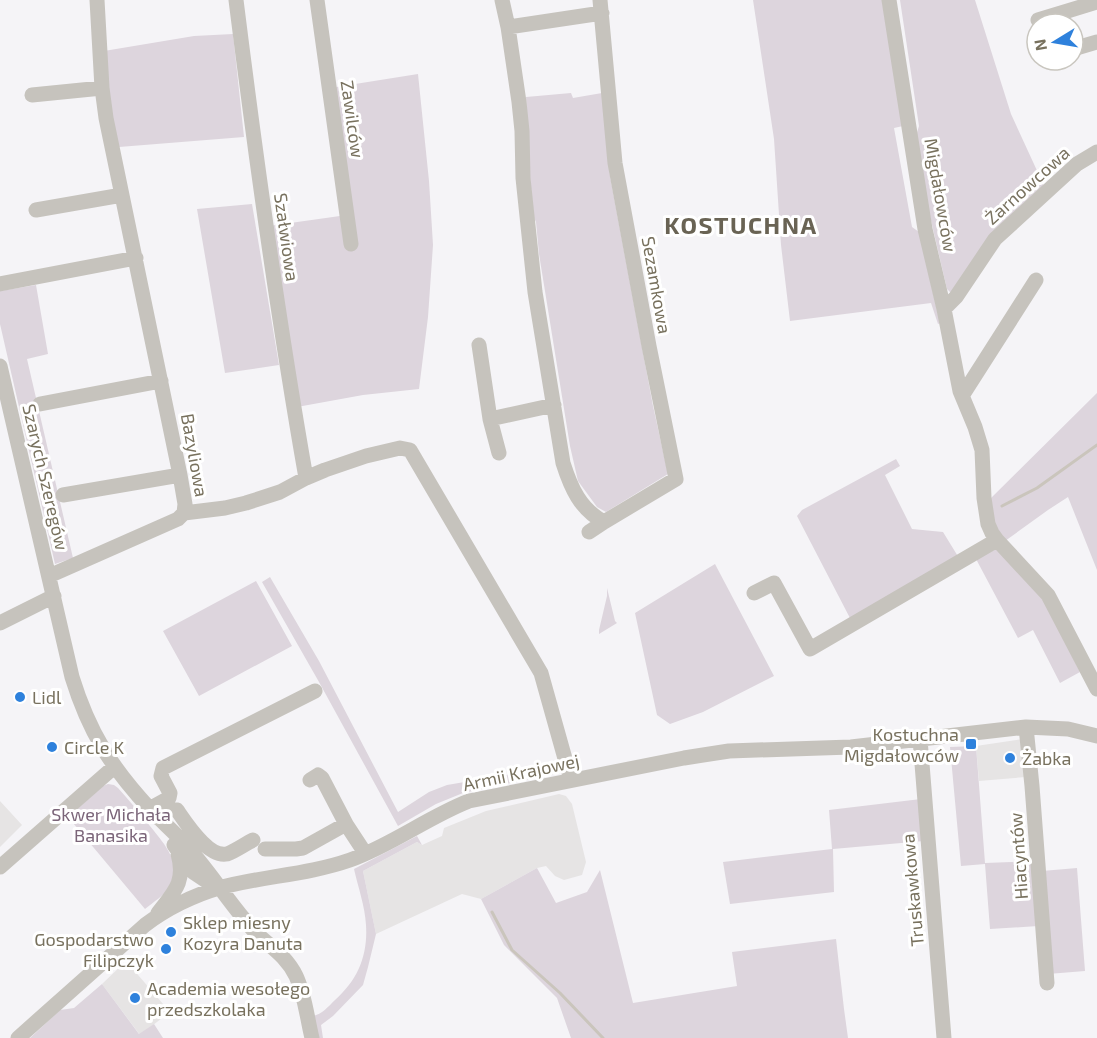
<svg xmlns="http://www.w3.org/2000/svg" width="1097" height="1038" viewBox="0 0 1097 1038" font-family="'Exo 2',sans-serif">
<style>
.built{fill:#e6e4e4}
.green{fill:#ddd5dd}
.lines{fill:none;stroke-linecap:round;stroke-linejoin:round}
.stream{stroke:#cac5bc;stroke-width:3}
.minor{stroke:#c6c3bd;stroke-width:15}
.poi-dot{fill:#2e81dc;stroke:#fff;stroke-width:2}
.labels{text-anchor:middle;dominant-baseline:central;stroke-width:6;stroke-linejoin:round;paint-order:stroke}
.street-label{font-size:18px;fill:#78715e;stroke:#fff}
.poi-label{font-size:18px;fill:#78715e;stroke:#fff;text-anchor:start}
.park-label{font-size:18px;fill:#7b6579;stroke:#fff}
.district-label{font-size:24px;font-weight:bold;letter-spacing:1.5px;fill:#696354;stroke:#fff}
</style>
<rect width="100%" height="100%" fill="#f5f4f7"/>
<path class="built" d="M 1023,739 L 1026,777 L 979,781 L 976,746 Z
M 559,794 L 566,796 L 572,804 L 586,862 L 582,875 L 564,880 L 555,876 L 546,866 L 537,868 L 481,899 L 462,894 L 376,934 L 363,871 L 417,842 L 422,845 L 442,836 L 444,828 L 486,811 Z
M 0,801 L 22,825 L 0,847 Z
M 126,961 L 170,1012 L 140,1035 L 102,984 Z"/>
<path class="green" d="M 753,0 L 882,0 L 903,126 L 894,128 L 912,227 L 919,232 L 940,323 L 938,324 L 931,303 L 790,321 L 781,245 L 774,139 Z
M 900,0 L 975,0 L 1011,114 L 1045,188 L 951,293 L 947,289 L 929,212 L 916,136 L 919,126 Z
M 233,34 L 244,137 L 119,147 L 112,127 L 104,51 L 194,36 Z
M 418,74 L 429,181 L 433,245 L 428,317 L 419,389 L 363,395 L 297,407 L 269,226 L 347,215 L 330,88 Z
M 571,93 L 573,98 L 602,93 L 610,176 L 653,406 L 668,474 L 606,512 L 597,507 L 578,481 L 570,446 L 539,254 L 536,222 L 534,218 L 528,158 L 526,97 Z
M 252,204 L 279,365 L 225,373 L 197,209 Z
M 36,285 L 48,354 L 27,359 L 73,558 L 55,564 L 0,324 L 0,291 Z
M 1097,393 L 1097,570 L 1068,497 L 1048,510 L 1005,541 L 995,526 L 991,498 Z
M 896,459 L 900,466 L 885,475 L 912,529 L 943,532 L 959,558 L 851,620 L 797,516 L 802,510 Z
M 996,549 L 1042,596 L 1080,672 L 1060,683 L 1033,630 L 1018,638 L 976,559 Z
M 715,564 L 774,676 L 703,712 L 670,724 L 657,715 L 635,613 Z
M 270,577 L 319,661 L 398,812 L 429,792 L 447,785 L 559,766 L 558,773 L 463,793 L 436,804 L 398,826 L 319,682 L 262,582 Z
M 256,581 L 292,646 L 199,696 L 163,631 Z
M 607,588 L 615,621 L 617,623 L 599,634 L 599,630 L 607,596 Z
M 976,746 L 985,863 L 1033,861 L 1038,926 L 990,929 L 985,864 L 961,866 L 950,747 Z
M 108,784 L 114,785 L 118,788 C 128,799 137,810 146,821 C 159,838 186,864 170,887 C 164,896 153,902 145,909 L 68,817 L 103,786 Z
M 921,799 L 924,841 L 833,849 L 834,892 L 730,904 L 723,862 L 832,849 L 829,810 Z
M 417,836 L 422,845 L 417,842 L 363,871 L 376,934 L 368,967 L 363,985 L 333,1016 L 321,1025 L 323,1038 L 317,1038 L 313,1016 C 322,1014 328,1007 335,1000 C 358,980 368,955 366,925 C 365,906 358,887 354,869 Z
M 537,868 L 556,903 L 587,892 L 600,870 L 633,1003 L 737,986 L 732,952 L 836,939 L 844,1009 L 848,1038 L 571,1038 L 557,998 L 504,945 L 481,899 Z
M 1077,868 L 1085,971 L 1048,974 L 1042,871 Z
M 102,984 L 139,1034 L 154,1024 L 163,1038 L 30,1038 L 60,1010 L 74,1008 Z"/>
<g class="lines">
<path class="stream" d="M 1002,506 L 1037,488 L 1097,445
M 492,912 L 512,950 L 560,993 L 603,1038"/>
<path class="minor" d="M 236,0 C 256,160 278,319 306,478
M 317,0 L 351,244
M 502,0 L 508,27 L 519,102 L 522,131 L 523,178 L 535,292 L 563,463 C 571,488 580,509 604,522 L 676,479 L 649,346 L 615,163 L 600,0
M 889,0 L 925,229 L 944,309 L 960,391 L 975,427 L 982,450 L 984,498 L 988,524 L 992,533 L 997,540 L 1048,595 L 1097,689
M 1038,20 L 1097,2
M 508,27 L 602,13
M 1073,49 L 1097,42
M 32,95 L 102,88
M 36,210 L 122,195
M 0,284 L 136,258
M 944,309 L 956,297 L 995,239 L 1077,164 L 1097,152
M 479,345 L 490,419 L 499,453
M 0,366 L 72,677 C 89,732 111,767 150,809 C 160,820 172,830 182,841 C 205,865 223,894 244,919 C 248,924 252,929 256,933 C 271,947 287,957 296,976 C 305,995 307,1018 312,1038
M 962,396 L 1036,280
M 40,404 L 161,381
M 490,419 L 554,405
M 63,495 L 180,475
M 184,513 L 225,508 L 246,503 L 280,492 L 306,478 L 325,470 L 366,456 L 400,448 L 410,450 L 541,673 L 571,780
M 589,532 L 604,522
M 49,576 L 178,519 L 184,513 L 185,504 L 180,475 L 106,118 L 102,88 L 97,0
M 754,593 L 774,583 L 810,649 L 997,540
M 0,623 L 54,596
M 1026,727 L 1032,786 L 1047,983
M 920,739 L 944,1038
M 310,780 L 318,775 L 322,778 L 346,824 L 365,853
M 149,809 L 169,798 L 170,793 L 161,776 L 163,768 L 315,691
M 158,818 L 171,809 L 177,810 C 186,823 208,858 227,854 C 235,851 245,844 253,840
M 174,845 L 193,872 L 211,884
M 265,849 L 296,849 L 303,848 L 346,824
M 0,867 L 114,767
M 158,913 C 174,892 186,882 178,854
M 18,1038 L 145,925 C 166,909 194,895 219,888 C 262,876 307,875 350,860 C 392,845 428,817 469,801 L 684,758 L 729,751 L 851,747 L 1026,727 L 1068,729 L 1097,736"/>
</g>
<g class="poi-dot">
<circle cx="20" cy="697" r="6"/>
<rect x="965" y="738" width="12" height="12" rx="3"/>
<circle cx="52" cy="747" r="6"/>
<circle cx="1010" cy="758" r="6"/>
<circle cx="171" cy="932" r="6"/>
<circle cx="166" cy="949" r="6"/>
<circle cx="135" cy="998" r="6"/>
</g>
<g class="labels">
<g class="street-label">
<text transform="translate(353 119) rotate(82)">Zawilców</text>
<text transform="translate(1027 185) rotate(-42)">Żarnowcowa</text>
<text transform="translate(941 195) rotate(80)">Migdałowców</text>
<text transform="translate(287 237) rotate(82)">Szałwiowa</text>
<text transform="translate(657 285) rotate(80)">Sezamkowa</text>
<text transform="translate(195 455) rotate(80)">Bazyliowa</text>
<text transform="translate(46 477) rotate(77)">Szarych Szeregów</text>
<text transform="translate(521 772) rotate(-12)">Armii Krajowej</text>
<text transform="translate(1018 856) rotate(-94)">Hiacyntów</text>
<text transform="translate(912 890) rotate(-95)">Truskawkowa</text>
</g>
<g class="poi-label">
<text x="32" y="697">Lidl</text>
<text x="959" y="734" text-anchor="end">Kostuchna<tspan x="959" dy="21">Migdałowców</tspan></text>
<text x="64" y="747">Circle K</text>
<text x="1022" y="758">Żabka</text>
<text x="183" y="922">Sklep miesny<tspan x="183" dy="21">Kozyra Danuta</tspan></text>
<text x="154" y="939" text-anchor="end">Gospodarstwo<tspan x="154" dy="21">Filipczyk</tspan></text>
<text x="147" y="988">Academia wesołego<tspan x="147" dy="21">przedszkolaka</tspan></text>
</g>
<g class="park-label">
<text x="111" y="814">Skwer Michała<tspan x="111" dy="21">Banasika</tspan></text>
</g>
<g class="district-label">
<text x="741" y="224">KOSTUCHNA</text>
</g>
</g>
<g transform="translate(1055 42) rotate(259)"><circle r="28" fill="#ffffff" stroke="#c9c6bf" stroke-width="1.5"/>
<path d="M0-4.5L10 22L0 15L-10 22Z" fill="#2e81dc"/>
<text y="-9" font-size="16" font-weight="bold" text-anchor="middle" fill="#78715e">N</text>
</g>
</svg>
